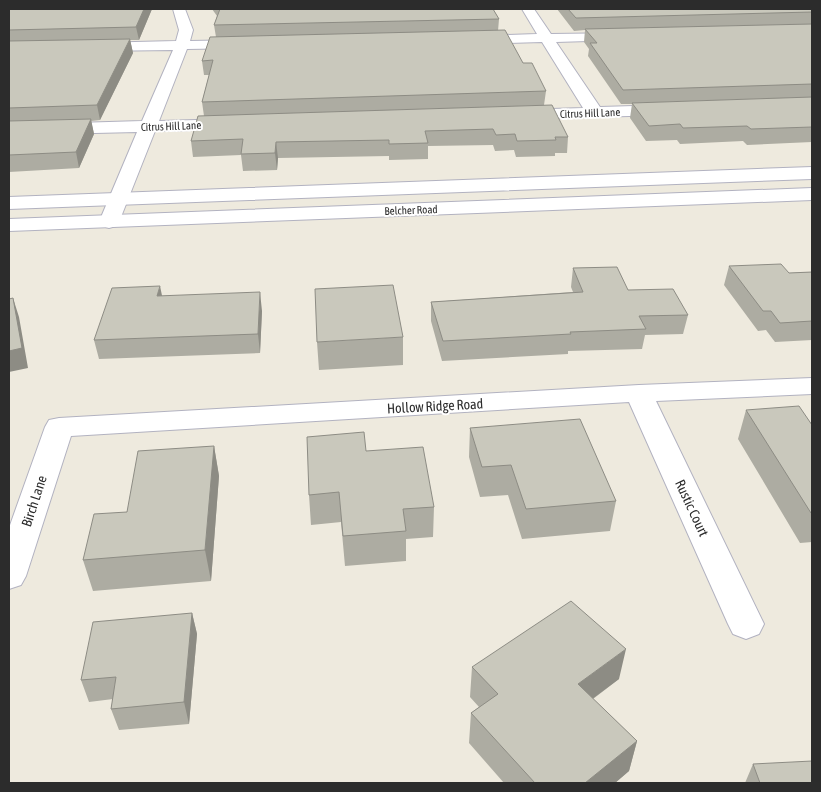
<svg xmlns="http://www.w3.org/2000/svg" width="821" height="792" viewBox="0 0 821 792" font-family="'Asap Condensed',sans-serif">
<style>
.lines{fill:none;stroke-linecap:round;stroke-linejoin:round}
.minor-casing{stroke:#b2b2c0;stroke-width:2}
.secondary-casing{stroke:#b2b2c0;stroke-width:2}
.minor{fill:#fff;fill-rule:evenodd}
.secondary{fill:#fff;fill-rule:evenodd}
.wall{fill:#adaca2}
.shaded-wall{fill:#8d8c84}
.building{fill:#c9c8bc;stroke:#8d8c84}
.labels{text-anchor:middle;dominant-baseline:central;stroke-width:4;stroke-linejoin:round;paint-order:stroke}
.far-street-label{font-size:11px;fill:#2c2c2c;stroke:#fff}
.street-label{font-size:14px;fill:#2c2c2c;stroke:#fff}
</style>
<rect width="100%" height="100%" fill="#eeeade"/>
<g class="lines">
<defs>
<path id="minor" d="M 173,9 L 185,9 L 193,30 L 190,41 L 246,40 L 253,44 L 246,48 L 187,49 L 159,121 L 234,119 L 240,120 L 243,124 L 240,128 L 234,129 L 155,131 L 119,222 L 116,226 L 109,228 L 102,226 L 99,222 L 137,132 L 9,135 L 9,125 L 142,121 L 173,50 L 94,51 L 87,47 L 94,43 L 176,41 L 179,30 Z
M 522,9 L 534,9 L 551,34 L 626,33 L 628,36 L 621,40 L 556,42 L 600,107 L 668,105 L 674,106 L 676,110 L 674,114 L 668,115 L 513,119 L 511,115 L 513,111 L 519,110 L 583,108 L 542,42 L 471,44 L 464,40 L 471,36 L 537,34 Z
M 812,378 L 812,394 L 656,401 L 764,624 L 759,634 L 746,639 L 733,634 L 728,624 L 629,402 L 71,436 L 26,576 L 21,585 L 9,589 L 9,528 L 45,427 L 49,420 L 59,418 L 639,385 Z"/>
<path id="secondary" d="M 812,167 L 812,179 L 9,209 L 9,197 Z
M 812,188 L 812,200 L 9,231 L 9,219 Z"/>
</defs>
<use href="#minor" class="minor-casing"/>
<use href="#secondary" class="secondary-casing"/>
<use href="#minor" class="minor"/>
<use href="#secondary" class="secondary"/>
</g>
<path class="wall" d="M 9,9 L 152,9 L 139,40 L 130,40 L 133,53 L 100,120 L 91,121 L 94,134 L 79,168 L 9,172 Z
M 212,9 L 493,9 L 499,19 L 498,31 L 523,63 L 546,91 L 544,105 L 568,137 L 567,153 L 555,153 L 555,156 L 516,157 L 514,150 L 495,151 L 493,145 L 428,146 L 428,159 L 389,160 L 389,156 L 278,158 L 277,170 L 243,171 L 241,155 L 193,157 L 191,141 L 204,116 L 202,102 L 209,75 L 204,75 L 202,61 L 216,37 L 214,25 L 217,16 Z
M 557,9 L 812,9 L 812,142 L 747,145 L 743,141 L 680,144 L 677,140 L 646,141 L 630,118 L 632,104 L 621,104 L 588,56 L 589,49 L 584,42 L 585,30 L 574,31 Z
M 729,266 L 789,273 L 812,272 L 812,340 L 775,342 L 766,330 L 758,331 L 724,285 Z
M 573,268 L 688,315 L 683,334 L 645,335 L 642,349 L 568,351 L 568,354 L 442,361 L 431,321 L 431,302 L 573,292 L 571,287 Z
M 162,296 L 262,311 L 260,353 L 99,359 L 94,340 Z
M 403,337 L 403,365 L 319,370 L 317,342 Z
M 746,410 L 812,425 L 812,542 L 800,543 L 738,439 Z
M 470,428 L 616,501 L 610,531 L 522,539 L 508,495 L 480,497 L 469,457 Z
M 214,446 L 219,476 L 211,581 L 93,591 L 83,560 L 127,512 Z
M 366,451 L 434,507 L 433,537 L 406,539 L 406,561 L 345,566 L 341,522 L 311,525 L 309,495 Z
M 192,613 L 197,634 L 189,724 L 119,730 L 111,709 L 113,699 L 89,702 L 81,680 Z
M 472,667 L 619,679 L 593,699 L 637,741 L 629,771 L 615,783 L 504,783 L 469,743 L 471,713 L 479,707 L 470,697 Z
M 753,764 L 812,783 L 745,783 Z"/>
<path class="shaded-wall" d="M 144,9 L 152,9 L 139,40 L 136,27 Z
M 130,39 L 133,53 L 100,120 L 97,105 Z
M 91,119 L 94,134 L 79,168 L 76,152 Z
M 276,142 L 278,158 L 277,170 L 275,153 Z
M 160,286 L 164,305 L 157,296 Z
M 260,292 L 262,311 L 260,353 L 258,334 Z
M 13,298 L 19,317 L 28,368 L 9,372 L 9,351 Z
M 214,446 L 219,476 L 211,581 L 205,550 Z
M 192,613 L 197,634 L 189,724 L 184,702 Z
M 626,649 L 619,679 L 572,714 L 578,684 Z
M 637,741 L 629,771 L 615,783 L 585,783 Z"/>
<path class="building" d="M 9,9 L 144,9 L 136,27 L 9,30 Z
M 220,9 L 493,9 L 499,19 L 214,25 Z
M 568,9 L 812,9 L 812,12 L 576,18 Z
M 812,24 L 812,84 L 623,90 L 590,43 L 597,43 L 585,29 Z
M 505,30 L 523,63 L 532,63 L 546,91 L 202,102 L 213,60 L 202,61 L 210,37 Z
M 130,39 L 97,105 L 9,108 L 9,41 Z
M 812,97 L 812,127 L 751,129 L 747,126 L 683,128 L 680,124 L 649,126 L 632,103 Z
M 552,105 L 568,137 L 555,137 L 556,140 L 517,141 L 515,134 L 496,135 L 493,129 L 425,131 L 428,143 L 389,144 L 389,140 L 276,142 L 275,153 L 241,154 L 243,139 L 191,141 L 198,116 Z
M 91,119 L 76,152 L 9,155 L 9,121 Z
M 781,264 L 789,273 L 812,272 L 812,321 L 780,323 L 771,311 L 763,311 L 729,266 Z
M 617,267 L 628,290 L 673,289 L 688,315 L 639,316 L 646,329 L 570,332 L 571,334 L 443,341 L 431,302 L 583,292 L 573,268 Z
M 393,285 L 403,337 L 317,342 L 315,289 Z
M 160,286 L 157,296 L 260,292 L 258,334 L 94,340 L 112,288 Z
M 13,298 L 22,348 L 9,351 L 9,299 Z
M 799,406 L 812,425 L 812,513 L 811,513 L 746,410 Z
M 580,419 L 616,501 L 526,509 L 511,465 L 482,467 L 470,428 Z
M 364,432 L 366,451 L 423,447 L 434,507 L 403,509 L 406,531 L 343,536 L 339,492 L 309,495 L 307,437 Z
M 214,446 L 205,550 L 83,560 L 94,514 L 127,512 L 138,451 Z
M 571,601 L 626,649 L 578,684 L 637,741 L 585,783 L 535,783 L 471,713 L 498,694 L 472,667 Z
M 192,613 L 184,702 L 111,709 L 116,677 L 81,680 L 93,622 Z
M 812,761 L 812,783 L 760,783 L 753,764 Z"/>
<g class="labels">
<g class="far-street-label">
<text transform="translate(590 113) rotate(-2)">Citrus Hill Lane</text>
<text transform="translate(171 126) rotate(-2)">Citrus Hill Lane</text>
<text transform="translate(411 210) rotate(-2)">Belcher Road</text>
</g>
<g class="street-label">
<text transform="translate(435 406) rotate(-3)">Hollow Ridge Road</text>
<text transform="translate(34 501) rotate(-72)">Birch Lane</text>
<text transform="translate(692 508) rotate(65)">Rustic Court</text>
</g>
</g>
<rect width="821" height="792" fill="none" stroke="#2c2c2c" stroke-width="20"/>
</svg>
